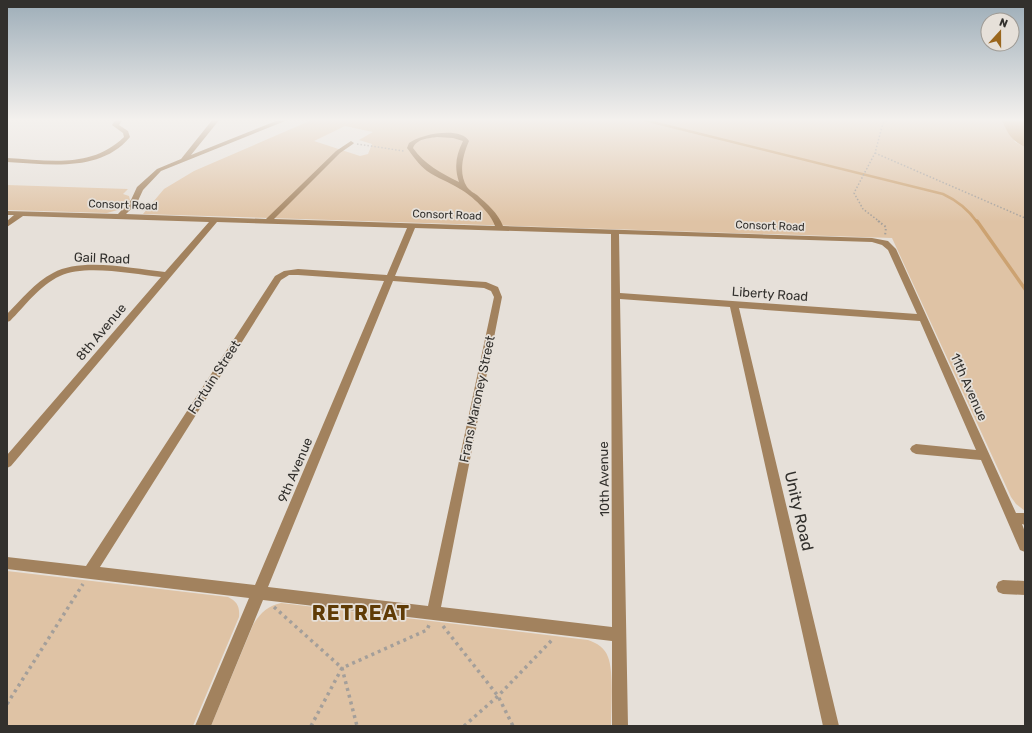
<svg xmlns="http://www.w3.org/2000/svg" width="1032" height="733" viewBox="0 0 1032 733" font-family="Rubik,sans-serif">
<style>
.green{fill:#dfc3a5;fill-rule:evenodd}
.water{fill:#cca271}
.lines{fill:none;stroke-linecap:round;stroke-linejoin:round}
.stream-far1{stroke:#cca271;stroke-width:2.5}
.stream{stroke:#cca271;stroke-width:3.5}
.path-far2{stroke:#a49f9a;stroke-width:1.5;stroke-dasharray:1.5 2;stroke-linecap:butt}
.path-far1{stroke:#a49f9a;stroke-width:2;stroke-dasharray:1.5 2.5;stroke-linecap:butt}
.path{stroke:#a49f9a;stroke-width:3.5;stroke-dasharray:3 4;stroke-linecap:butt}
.minor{fill:#a2825e;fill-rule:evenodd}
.labels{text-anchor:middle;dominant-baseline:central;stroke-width:3.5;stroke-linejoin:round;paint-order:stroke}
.far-street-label{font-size:11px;fill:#32302d;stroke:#e6e0d9}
.street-label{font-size:13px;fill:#32302d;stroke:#e6e0d9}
.near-street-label{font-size:16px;fill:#32302d;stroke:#e6e0d9}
.near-district-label{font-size:20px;font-weight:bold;letter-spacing:1px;fill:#5f3b06;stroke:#e6e0d9}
</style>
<rect width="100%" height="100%" fill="#e6e0d9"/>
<path class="green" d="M 314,119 L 1001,119 L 1015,142 L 1025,147 L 1025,511 L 1016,504 L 1011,497 L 892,238 L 143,214 L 164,189 L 194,171 ZM 345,126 L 373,132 L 359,140 L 372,144 L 368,154 L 360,156 L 314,141 Z
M 7,185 L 128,189 L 123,194 L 129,196 L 130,200 L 121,209 L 107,213 L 7,210 Z
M 7,571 L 228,597 C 237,601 240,607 239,617 L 193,726 L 7,726 Z
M 281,603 L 588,640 C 597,643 605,648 608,657 C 614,672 611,709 611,726 L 211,726 L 253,625 C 260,613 268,606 281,603 Z"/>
<path class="water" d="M 1001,119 L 1025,119 L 1025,147 C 1009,139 1009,134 1001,119 Z"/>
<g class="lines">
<path class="stream-far1" d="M 640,119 L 943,194 C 958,201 968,209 977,222"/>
<path class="stream" d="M 977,221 L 1025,289"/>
<path class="path-far2" d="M 357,144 L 404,151
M 875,153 L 1025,218
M 880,222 L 863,209 L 854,193 L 875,153 L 883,123 L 889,119"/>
<path class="path-far1" d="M 878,221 L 886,227 L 885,236"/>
<path class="path" d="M 274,607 L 342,668 L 357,726
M 443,626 L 498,696 L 513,726
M 7,704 L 83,584
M 311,726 L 342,668 L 427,630 L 429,625
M 464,726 L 498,696 L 552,640"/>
<path class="minor" d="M 7,119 L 11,119 L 7,122 Z
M 116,119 L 123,119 L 119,125 L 128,131 L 130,137 C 100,173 49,164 7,162 L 7,158 C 49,160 91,169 124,137 L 123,133 L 112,125 Z
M 213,119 L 220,119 L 191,155 L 281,119 L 290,119 L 161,171 L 143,190 L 137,203 L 126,214 L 266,219 L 336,151 L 351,141 L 354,143 L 353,144 L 340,153 L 274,219 L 495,226 C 491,213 471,195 460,189 C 449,182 437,178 427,171 C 419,165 413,156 407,148 L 409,143 C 420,134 461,126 469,141 C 463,155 458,173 467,187 C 469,190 474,193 477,195 C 487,204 498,213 503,226 L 872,238 L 888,241 L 896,249 L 1016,513 L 1025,513 L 1025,525 L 1022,524 L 1025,532 L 1025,552 L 1020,550 L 981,460 L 916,454 L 912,452 L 910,449 L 912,446 L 916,444 L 976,450 L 920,321 L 739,308 L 839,726 L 823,726 L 730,307 L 620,299 L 628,726 L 612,726 L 612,641 L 263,600 L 211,726 L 195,726 L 249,598 L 7,569 L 7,557 L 86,566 L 275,276 L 284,271 L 298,269 L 387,275 L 407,228 L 217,222 L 11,466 L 7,468 L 7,455 L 161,277 C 134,274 85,264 60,276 C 40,285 25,306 10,321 L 7,322 L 7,314 C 21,300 35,282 53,273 C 82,257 133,269 165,272 L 209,222 L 23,216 L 7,227 L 7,221 L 14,215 L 7,215 L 7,211 L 118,214 L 131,200 L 137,187 L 157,169 L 181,159 ZM 437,137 L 453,138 L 463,141 C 456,155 454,167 459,182 C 441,173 425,165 413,148 C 416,139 429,138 437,137 ZM 415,228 L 611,234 L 612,627 L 441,607 L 502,297 L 498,287 L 486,282 L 395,276 ZM 619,234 L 872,242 L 882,245 L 888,250 L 917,314 L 620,293 ZM 289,275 L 298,275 L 384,281 L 255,585 L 100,567 L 281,280 ZM 393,281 L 484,288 L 491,291 L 494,297 L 428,606 L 268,587 Z
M 1003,580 L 1025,581 L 1025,595 L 1003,594 L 998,592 L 996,587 L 998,582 Z"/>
</g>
<linearGradient id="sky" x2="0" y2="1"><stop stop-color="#9dadb8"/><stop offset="0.54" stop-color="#f4f1ee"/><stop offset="1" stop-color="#f4f1ee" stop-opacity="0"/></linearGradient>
<rect width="1032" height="222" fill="url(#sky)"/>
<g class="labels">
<g class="far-street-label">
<text transform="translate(123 205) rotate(2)">Consort Road</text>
<text transform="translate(447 215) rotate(2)">Consort Road</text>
<text transform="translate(770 226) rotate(2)">Consort Road</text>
</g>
<g class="street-label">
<text transform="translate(102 258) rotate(2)">Gail Road</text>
<text transform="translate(770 294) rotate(4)">Liberty Road</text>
<text transform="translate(101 332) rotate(-50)">8th Avenue</text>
<text transform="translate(214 377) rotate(-57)">Fortuin Street</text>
<text transform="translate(969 387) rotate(66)">11th Avenue</text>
<text transform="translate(477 399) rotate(-78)">Frans Maroney Street</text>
<text transform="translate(295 470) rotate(-67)">9th Avenue</text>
<text transform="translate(604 479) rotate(-91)">10th Avenue</text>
</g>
<g class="near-street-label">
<text transform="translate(799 511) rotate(77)">Unity Road</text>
</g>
<g class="near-district-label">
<text x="361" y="613">RETREAT</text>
</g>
</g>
<rect width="1032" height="733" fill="none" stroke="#32302d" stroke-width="16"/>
<g transform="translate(1000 32) rotate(21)"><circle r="19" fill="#e6e0d9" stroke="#9e9a94"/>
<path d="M0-3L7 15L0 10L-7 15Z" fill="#9a661d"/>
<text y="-6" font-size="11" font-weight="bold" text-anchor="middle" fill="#32302d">N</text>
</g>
</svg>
